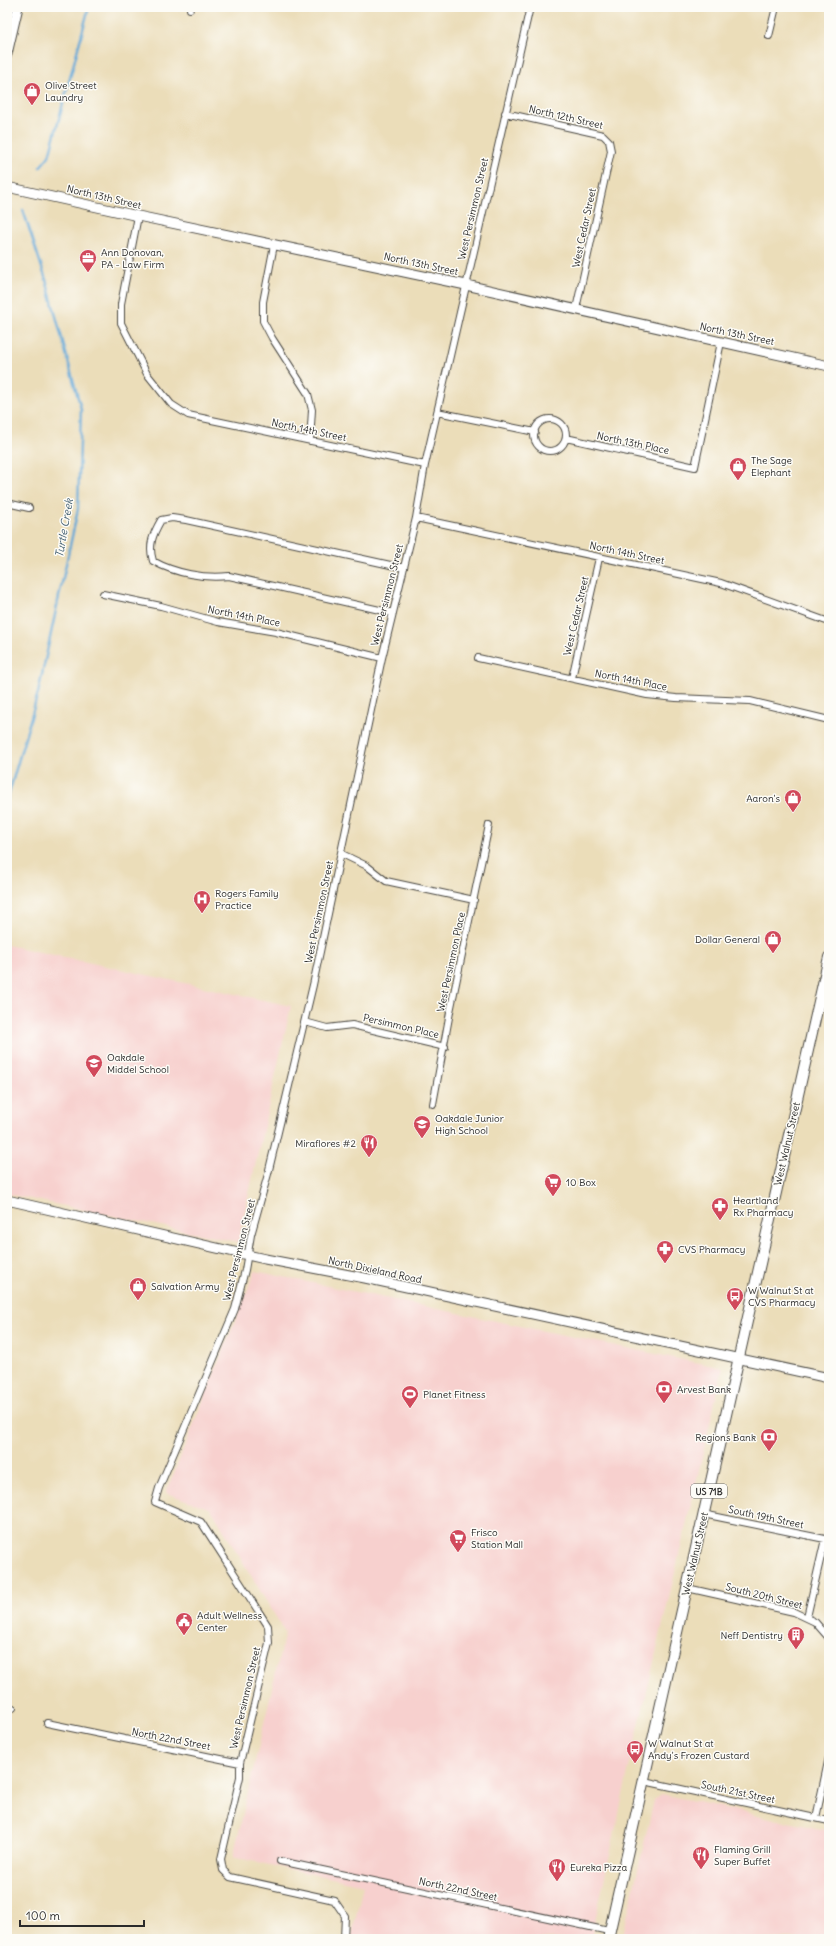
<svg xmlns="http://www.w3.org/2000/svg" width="836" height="1946" viewBox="0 0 836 1946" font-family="Delius,sans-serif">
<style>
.built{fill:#f7d0ce}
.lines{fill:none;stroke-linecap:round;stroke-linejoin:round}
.stream{stroke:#60a7d7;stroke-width:2.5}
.minor-casing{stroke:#484640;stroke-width:8}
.secondary-casing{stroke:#484640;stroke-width:11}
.primary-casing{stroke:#484640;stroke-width:12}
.minor{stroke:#fff;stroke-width:6}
.secondary{stroke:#fff;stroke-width:9}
.primary{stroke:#fff;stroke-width:10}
.labels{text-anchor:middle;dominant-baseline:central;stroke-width:3;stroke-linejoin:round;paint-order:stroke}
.shield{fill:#fdfcf7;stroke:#6a6a68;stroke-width:1}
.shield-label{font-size:9px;font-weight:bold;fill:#2b2b2b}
.poi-label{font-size:10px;fill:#2b2b2b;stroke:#fdfcf7;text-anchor:start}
.street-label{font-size:10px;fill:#2b2b2b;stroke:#fdfcf7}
.water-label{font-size:11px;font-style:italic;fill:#405d70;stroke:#fdfcf7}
</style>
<rect width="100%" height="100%" fill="#fdfcf7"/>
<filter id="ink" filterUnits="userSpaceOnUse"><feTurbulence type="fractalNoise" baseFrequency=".025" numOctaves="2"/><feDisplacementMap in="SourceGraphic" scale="8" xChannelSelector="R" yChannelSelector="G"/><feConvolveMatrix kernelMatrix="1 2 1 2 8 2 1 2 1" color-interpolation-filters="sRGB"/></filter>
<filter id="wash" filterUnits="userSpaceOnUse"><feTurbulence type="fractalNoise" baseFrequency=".012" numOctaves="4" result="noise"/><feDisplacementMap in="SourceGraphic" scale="16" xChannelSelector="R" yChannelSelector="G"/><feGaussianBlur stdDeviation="0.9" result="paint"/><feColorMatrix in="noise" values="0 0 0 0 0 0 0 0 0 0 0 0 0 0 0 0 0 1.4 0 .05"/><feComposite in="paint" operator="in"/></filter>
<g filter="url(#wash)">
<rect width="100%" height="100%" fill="#ebddb9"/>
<path class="built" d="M 7,945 L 291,1006 L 238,1242 L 7,1194 Z
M 255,1271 L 723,1368 L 631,1759 L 591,1939 L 351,1939 L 363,1885 L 233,1857 L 285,1632 L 211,1509 L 166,1493 Z
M 662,1794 L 829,1831 L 829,1939 L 622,1939 L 654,1800 Z"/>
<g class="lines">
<path class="stream" d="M 40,167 L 49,156 L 89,7
M 7,800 L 38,693 L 78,509 L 81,409 L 47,283 L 23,210"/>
</g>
</g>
<g filter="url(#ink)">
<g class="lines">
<defs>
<path id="minor" d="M 190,9 L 190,7
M 769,36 L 776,7
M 505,113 L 603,135 L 609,141 L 611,151 L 576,309
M 138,216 L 121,304 L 121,323 L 147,374 L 171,404 L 188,415 L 425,465
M 274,245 L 263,302 L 263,321 L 272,338 L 308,394 L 312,410 L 310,441
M 437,412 L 535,432
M534 435a16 16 0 1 1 32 0a16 16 0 1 1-32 0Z
M 566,438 L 695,467 L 721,342
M 7,503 L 29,508
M 416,518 L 721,583 L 829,622
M 103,594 L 161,606 L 218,622 L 276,632 L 382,658
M 393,613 L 229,576 C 205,579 174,573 153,561 C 148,545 153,534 161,520 L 172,518 L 186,520 L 404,568
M 478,658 L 647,695 L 676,698 L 750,701 L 829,720
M 572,678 L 599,558
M 342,854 L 367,866 L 386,881 L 474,900
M 305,1022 L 327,1028 L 352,1025 L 445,1047
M 433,1104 L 450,1012 L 489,825
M 703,1514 L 825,1539 L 807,1617
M 687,1588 L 794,1612 L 815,1622 L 829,1638
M 7,1706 L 13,1708
M 47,1723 L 240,1763 L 240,1777 L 221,1859 L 223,1870 L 230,1877 L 334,1900 L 345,1916 L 344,1939
M 240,1763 L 269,1643 L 268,1626 L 201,1522 L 155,1502 L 159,1488 L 235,1309 L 245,1270 L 251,1235 L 268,1174 L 313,985 L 382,658 L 416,518 L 425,465 L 530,7
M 644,1781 L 829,1821
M 816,1818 L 829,1757
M 280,1861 L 609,1931"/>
<path id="secondary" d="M 7,54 L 18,7
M 7,187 L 138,216 L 466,285 L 829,366
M 7,1200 L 265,1259 L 365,1278 L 829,1378"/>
<path id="primary" d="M 608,1939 L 829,957"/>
</defs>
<use href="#minor" class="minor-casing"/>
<use href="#secondary" class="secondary-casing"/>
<use href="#primary" class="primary-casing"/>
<use href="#minor" class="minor"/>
<use href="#secondary" class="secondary"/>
<use href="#primary" class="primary"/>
</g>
</g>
<defs>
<symbol id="shop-pin" viewBox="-11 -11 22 30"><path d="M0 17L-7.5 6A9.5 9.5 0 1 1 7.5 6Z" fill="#d1495b" stroke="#fdfcf7"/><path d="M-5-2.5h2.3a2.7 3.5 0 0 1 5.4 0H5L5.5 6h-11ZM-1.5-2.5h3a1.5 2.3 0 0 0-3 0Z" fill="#fff"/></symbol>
<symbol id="office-pin" viewBox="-11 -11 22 30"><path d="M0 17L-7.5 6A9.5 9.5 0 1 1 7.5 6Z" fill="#d1495b" stroke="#fdfcf7"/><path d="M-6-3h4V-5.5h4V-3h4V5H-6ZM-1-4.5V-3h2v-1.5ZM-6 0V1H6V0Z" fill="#fff"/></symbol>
<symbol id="hospital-pin" viewBox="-11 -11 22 30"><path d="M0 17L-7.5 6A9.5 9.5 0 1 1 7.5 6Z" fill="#d1495b" stroke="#fdfcf7"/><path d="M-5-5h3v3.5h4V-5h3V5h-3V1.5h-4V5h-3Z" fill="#fff"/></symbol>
<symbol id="school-pin" viewBox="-11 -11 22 30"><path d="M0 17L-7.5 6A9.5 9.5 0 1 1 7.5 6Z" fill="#d1495b" stroke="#fdfcf7"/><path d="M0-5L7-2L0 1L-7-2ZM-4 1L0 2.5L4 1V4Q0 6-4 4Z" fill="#fff"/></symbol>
<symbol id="restaurant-pin" viewBox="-11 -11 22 30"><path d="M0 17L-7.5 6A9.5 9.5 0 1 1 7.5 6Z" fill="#d1495b" stroke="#fdfcf7"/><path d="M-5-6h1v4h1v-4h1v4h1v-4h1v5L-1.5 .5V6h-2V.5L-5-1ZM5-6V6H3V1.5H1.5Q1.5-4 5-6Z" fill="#fff"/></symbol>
<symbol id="supermarket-pin" viewBox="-11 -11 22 30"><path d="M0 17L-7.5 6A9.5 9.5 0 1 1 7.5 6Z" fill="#d1495b" stroke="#fdfcf7"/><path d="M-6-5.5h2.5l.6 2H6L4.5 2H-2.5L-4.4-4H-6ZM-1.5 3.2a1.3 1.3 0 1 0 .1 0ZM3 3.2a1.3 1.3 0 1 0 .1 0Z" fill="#fff"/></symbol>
<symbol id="pharmacy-pin" viewBox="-11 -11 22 30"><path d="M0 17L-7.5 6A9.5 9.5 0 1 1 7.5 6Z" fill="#d1495b" stroke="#fdfcf7"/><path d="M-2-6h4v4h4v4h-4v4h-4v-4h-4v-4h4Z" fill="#fff"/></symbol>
<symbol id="bus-pin" viewBox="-11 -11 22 30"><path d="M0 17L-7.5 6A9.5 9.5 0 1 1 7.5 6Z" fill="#d1495b" stroke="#fdfcf7"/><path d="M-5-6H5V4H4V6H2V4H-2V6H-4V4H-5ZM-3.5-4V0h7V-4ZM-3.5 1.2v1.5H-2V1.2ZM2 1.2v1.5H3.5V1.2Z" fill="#fff"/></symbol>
<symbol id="bank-pin" viewBox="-11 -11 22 30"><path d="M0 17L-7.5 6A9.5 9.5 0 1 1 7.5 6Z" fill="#d1495b" stroke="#fdfcf7"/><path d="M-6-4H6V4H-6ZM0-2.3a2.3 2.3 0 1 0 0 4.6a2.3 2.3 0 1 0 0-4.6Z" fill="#fff"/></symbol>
<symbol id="stadium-pin" viewBox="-11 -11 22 30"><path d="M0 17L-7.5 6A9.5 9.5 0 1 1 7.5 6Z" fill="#d1495b" stroke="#fdfcf7"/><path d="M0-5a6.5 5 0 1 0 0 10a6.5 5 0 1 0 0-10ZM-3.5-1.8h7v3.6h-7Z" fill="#fff"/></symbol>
<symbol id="civic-pin" viewBox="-11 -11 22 30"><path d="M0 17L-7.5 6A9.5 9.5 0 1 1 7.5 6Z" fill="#d1495b" stroke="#fdfcf7"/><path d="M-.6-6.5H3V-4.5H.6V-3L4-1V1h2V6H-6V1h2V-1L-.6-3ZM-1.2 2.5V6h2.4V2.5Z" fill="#fff"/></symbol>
<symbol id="building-pin" viewBox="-11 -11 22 30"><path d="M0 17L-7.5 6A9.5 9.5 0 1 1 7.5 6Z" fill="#d1495b" stroke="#fdfcf7"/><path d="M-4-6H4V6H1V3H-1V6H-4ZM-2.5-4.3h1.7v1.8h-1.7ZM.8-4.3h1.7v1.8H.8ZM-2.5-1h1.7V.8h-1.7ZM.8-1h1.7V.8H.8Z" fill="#fff"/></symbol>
</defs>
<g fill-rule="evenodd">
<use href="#shop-pin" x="22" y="81" width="20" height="27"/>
<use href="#office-pin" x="78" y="248" width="20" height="27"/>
<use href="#shop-pin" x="728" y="456" width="20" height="27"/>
<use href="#shop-pin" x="783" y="788" width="20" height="27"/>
<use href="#hospital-pin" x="192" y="889" width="20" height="27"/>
<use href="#shop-pin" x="763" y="929" width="20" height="27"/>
<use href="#school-pin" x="84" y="1053" width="20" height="27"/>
<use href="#school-pin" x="412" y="1114" width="20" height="27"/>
<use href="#restaurant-pin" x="359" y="1133" width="20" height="27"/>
<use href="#supermarket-pin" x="543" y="1172" width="20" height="27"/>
<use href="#pharmacy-pin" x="710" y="1196" width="20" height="27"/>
<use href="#pharmacy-pin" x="655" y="1239" width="20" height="27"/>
<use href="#shop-pin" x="128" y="1276" width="20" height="27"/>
<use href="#bus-pin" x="725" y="1286" width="20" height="27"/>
<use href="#bank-pin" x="654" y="1379" width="20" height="27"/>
<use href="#stadium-pin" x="400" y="1384" width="20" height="27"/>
<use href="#bank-pin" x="759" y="1427" width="20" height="27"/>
<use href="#supermarket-pin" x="448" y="1528" width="20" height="27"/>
<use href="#civic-pin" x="174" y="1611" width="20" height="27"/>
<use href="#building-pin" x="786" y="1625" width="20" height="27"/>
<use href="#bus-pin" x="625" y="1739" width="20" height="27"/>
<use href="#restaurant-pin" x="691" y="1845" width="20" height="27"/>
<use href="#restaurant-pin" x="547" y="1857" width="20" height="27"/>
</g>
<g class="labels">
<rect class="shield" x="691" y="1484" width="36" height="14" rx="3"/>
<g class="shield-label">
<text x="709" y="1491">US 71B</text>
</g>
<g class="poi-label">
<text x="45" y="85">Olive Street<tspan x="45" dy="12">Laundry</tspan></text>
<text x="101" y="252">Ann Donovan,<tspan x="101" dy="12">PA - Law Firm</tspan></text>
<text x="751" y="460">The Sage<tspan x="751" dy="12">Elephant</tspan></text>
<text x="780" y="798" text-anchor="end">Aaron's</text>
<text x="215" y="893">Rogers Family<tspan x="215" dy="12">Practice</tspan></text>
<text x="760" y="939" text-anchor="end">Dollar General</text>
<text x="107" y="1057">Oakdale<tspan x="107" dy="12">Middel School</tspan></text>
<text x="435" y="1118">Oakdale Junior<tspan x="435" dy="12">High School</tspan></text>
<text x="356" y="1143" text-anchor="end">Miraflores #2</text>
<text x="566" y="1182">10 Box</text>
<text x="733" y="1200">Heartland<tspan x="733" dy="12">Rx Pharmacy</tspan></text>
<text x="678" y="1249">CVS Pharmacy</text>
<text x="151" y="1286">Salvation Army</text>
<text x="748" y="1290">W Walnut St at<tspan x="748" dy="12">CVS Pharmacy</tspan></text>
<text x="677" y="1389">Arvest Bank</text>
<text x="423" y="1394">Planet Fitness</text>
<text x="756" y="1437" text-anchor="end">Regions Bank</text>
<text x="471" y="1532">Frisco<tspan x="471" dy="12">Station Mall</tspan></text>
<text x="197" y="1615">Adult Wellness<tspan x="197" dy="12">Center</tspan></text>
<text x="783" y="1635" text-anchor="end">Neff Dentistry</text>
<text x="648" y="1743">W Walnut St at<tspan x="648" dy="12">Andy's Frozen Custard</tspan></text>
<text x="714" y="1849">Flaming Grill<tspan x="714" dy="12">Super Buffet</tspan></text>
<text x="570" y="1867">Eureka Pizza</text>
</g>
<g class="street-label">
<text transform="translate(566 117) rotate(13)">North 12th Street</text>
<text transform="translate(104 197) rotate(13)">North 13th Street</text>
<text transform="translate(473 209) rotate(-77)">West Persimmon Street</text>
<text transform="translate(584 228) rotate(-78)">West Cedar Street</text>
<text transform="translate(421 264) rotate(12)">North 13th Street</text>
<text transform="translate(737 334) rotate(12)">North 13th Street</text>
<text transform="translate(309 430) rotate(12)">North 14th Street</text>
<text transform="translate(633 443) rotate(12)">North 13th Place</text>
<text transform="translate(627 553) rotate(12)">North 14th Street</text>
<text transform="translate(387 595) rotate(-76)">West Persimmon Street</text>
<text transform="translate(244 616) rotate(11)">North 14th Place</text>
<text transform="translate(576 616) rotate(-77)">West Cedar Street</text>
<text transform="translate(631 680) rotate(11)">North 14th Place</text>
<text transform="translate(319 912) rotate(-78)">West Persimmon Street</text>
<text transform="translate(451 962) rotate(-78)">West Persimmon Place</text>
<text transform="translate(401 1026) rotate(13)">Persimmon Place</text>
<text transform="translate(787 1144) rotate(-77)">West Walnut Street</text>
<text transform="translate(239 1250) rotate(-76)">West Persimmon Street</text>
<text transform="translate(375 1270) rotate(12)">North Dixieland Road</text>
<text transform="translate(766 1517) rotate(12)">South 19th Street</text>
<text transform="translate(695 1554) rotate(-77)">West Walnut Street</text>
<text transform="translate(764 1596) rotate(14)">South 20th Street</text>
<text transform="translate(245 1698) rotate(-77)">West Persimmon Street</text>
<text transform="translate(171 1739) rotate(11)">North 22nd Street</text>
<text transform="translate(738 1792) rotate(12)">South 21st Street</text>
<text transform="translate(458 1889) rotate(12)">North 22nd Street</text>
</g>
<g class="water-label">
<text transform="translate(64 528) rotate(-80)">Turtle Creek</text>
</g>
</g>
<rect width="836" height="1946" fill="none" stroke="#fdfcf7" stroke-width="24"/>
<path d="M20 1920v6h124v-6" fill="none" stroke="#2b2b2b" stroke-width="2"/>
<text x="26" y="1920" font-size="12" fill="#2b2b2b" stroke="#fdfcf7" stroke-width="3" paint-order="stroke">100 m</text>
</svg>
